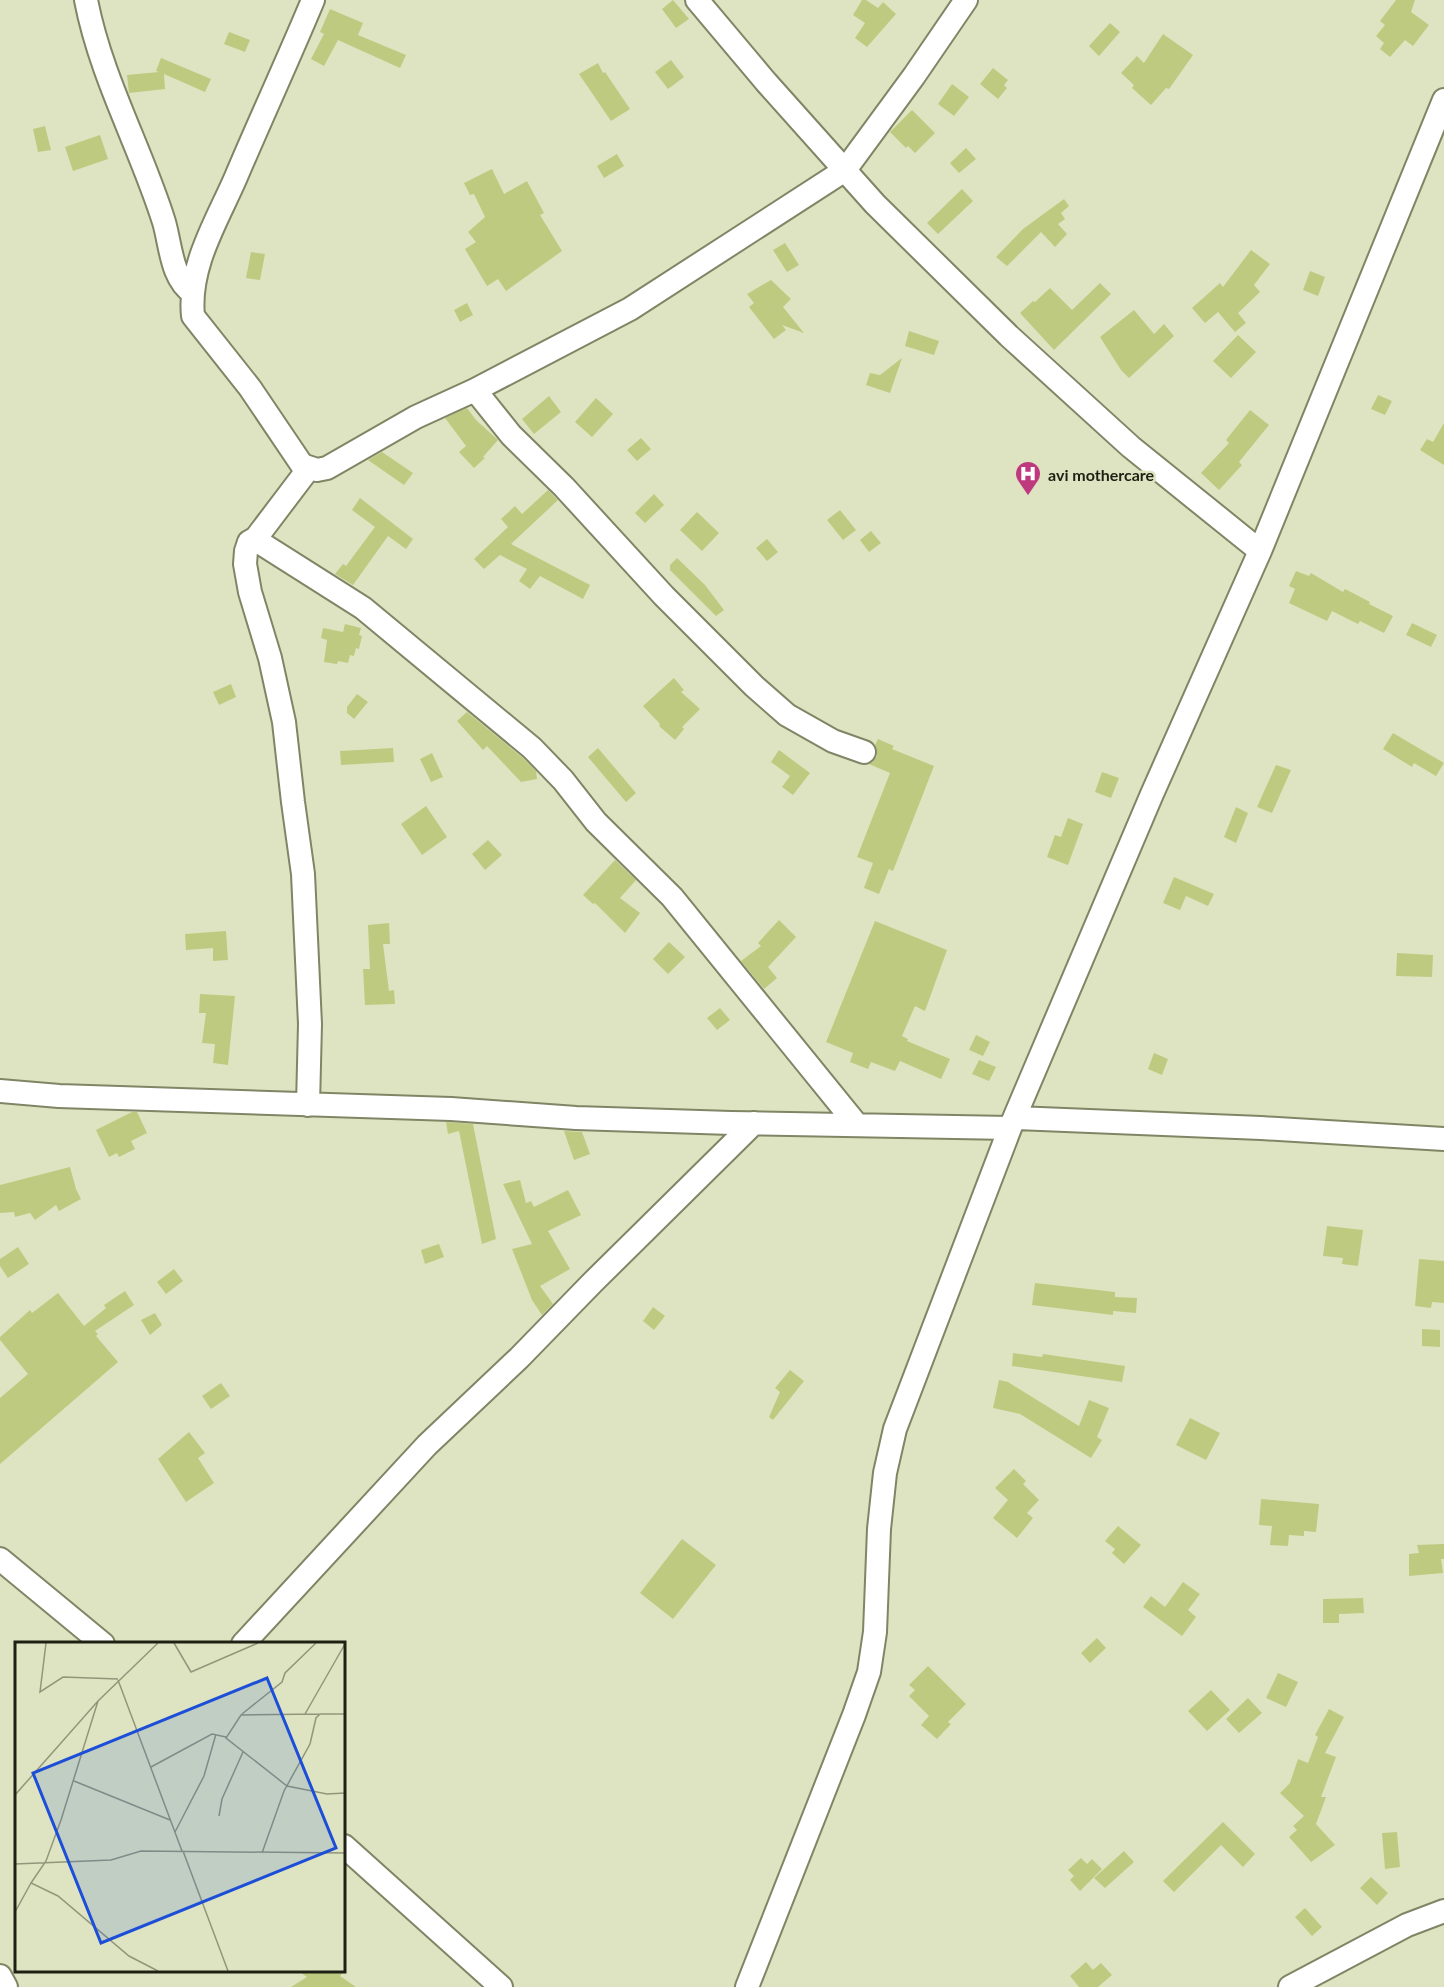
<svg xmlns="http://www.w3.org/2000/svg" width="1444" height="1987" viewBox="0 0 1444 1987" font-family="Lato,sans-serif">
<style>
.building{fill:#bfca81}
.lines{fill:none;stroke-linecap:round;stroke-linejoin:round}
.minor-casing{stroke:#7f8565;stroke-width:26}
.minor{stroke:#fff;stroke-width:22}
.labels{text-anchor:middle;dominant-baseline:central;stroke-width:5;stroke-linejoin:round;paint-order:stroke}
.poi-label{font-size:16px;font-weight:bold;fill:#1e2013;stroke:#dee4c1;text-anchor:start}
.inset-road{fill:none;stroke:#91967b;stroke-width:1.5}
.view{fill:#1d4ed8;fill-opacity:0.15;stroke:#1d4ed8;stroke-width:3}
.inset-edge{fill:none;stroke:#1e2013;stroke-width:3}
</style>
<rect width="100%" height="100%" fill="#dee4c1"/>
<path class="building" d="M 673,0 L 689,19 L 676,28 L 662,9 Z
M 862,0 L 866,0 L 878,8 L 883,2 L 896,14 L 867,47 L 855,38 L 865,23 L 853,15 Z
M 1396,0 L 1415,0 L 1411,12 L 1429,25 L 1413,46 L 1405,40 L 1390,57 L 1380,49 L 1384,43 L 1376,36 L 1385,25 L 1380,21 Z
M 330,9 L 363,23 L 358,35 L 406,55 L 400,68 L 338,40 L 324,66 L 311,59 L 324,34 L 320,32 Z
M 1110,23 L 1120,32 L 1099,56 L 1089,46 Z
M 229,32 L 250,40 L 245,52 L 224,44 Z
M 1163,34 L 1193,55 L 1169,89 L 1166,88 L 1151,105 L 1132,88 L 1134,85 L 1121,73 L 1137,56 L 1144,63 Z
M 161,58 L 211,79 L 205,92 L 164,74 L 165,89 L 129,93 L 127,75 L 159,72 L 156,71 Z
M 671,60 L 684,77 L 668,89 L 655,72 Z
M 598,63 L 603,73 L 605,72 L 630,109 L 611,121 L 579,74 Z
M 993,68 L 1008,80 L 1004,85 L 1007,88 L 998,99 L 980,84 Z
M 952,84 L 969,97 L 954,116 L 938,104 Z
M 912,110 L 935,133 L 915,153 L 908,146 L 906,148 L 890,132 Z
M 45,126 L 51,150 L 38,152 L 33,129 Z
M 100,135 L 108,159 L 73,171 L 65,147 Z
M 966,148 L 976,159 L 959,173 L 950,163 Z
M 617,154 L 624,166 L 604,178 L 597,166 Z
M 492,169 L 504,194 L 527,181 L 544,213 L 540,215 L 562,251 L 506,291 L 498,279 L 487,286 L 465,249 L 476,242 L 468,232 L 485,217 L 474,194 L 470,195 L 464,183 Z
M 962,189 L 973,201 L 938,234 L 927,223 Z
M 1064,199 L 1069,206 L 1061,213 L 1065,219 L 1058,224 L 1067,234 L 1055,247 L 1041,232 L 1007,266 L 996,257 L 1023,229 Z
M 785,243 L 799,265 L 787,272 L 773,250 Z
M 1251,250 L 1270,264 L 1254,285 L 1260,292 L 1238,313 L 1246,323 L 1235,332 L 1218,312 L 1205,323 L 1192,308 L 1220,283 L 1223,287 Z
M 251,252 L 265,254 L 260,280 L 246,278 Z
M 1310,271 L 1325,277 L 1318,296 L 1303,290 Z
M 771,280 L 791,299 L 783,307 L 804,333 L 782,325 L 786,330 L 774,339 L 749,307 L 754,303 L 747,294 Z
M 1100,283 L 1111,294 L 1054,350 L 1020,313 L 1033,301 L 1035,302 L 1050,288 L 1072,310 Z
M 467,303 L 473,315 L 460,322 L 454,310 Z
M 1134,310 L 1154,334 L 1164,324 L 1174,336 L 1129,378 L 1121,370 L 1100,337 Z
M 909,331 L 939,341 L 934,355 L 905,346 Z
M 1238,335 L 1256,352 L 1231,378 L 1213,361 Z
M 902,358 L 890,393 L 866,385 L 870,373 L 880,375 Z
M 1378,395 L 1392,401 L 1385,415 L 1371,409 Z
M 549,396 L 561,412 L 534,434 L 522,419 Z
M 596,398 L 613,414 L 592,437 L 575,422 Z
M 467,408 L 476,420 L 498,440 L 483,457 L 485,458 L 474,468 L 459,452 L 466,446 L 445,418 Z
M 1250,410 L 1269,425 L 1239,462 L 1242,465 L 1219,490 L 1201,473 L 1229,443 L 1226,440 Z
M 1444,423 L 1444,465 L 1420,450 L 1427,439 L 1433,442 Z
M 641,438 L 651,449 L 637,461 L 627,450 Z
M 382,452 L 413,473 L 404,485 L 368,460 Z
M 548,490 L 558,500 L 511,544 L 590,585 L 583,599 L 540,576 L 530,589 L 519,581 L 527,569 L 500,555 L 484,569 L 474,559 L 508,527 L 501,519 L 515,506 L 522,514 Z
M 654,494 L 664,505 L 645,523 L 635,513 Z
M 360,498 L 413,539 L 406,549 L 388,536 L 353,585 L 335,574 L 343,564 L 346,566 L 375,527 L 352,510 Z
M 840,510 L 856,530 L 843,540 L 827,520 Z
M 697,512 L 719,533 L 702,551 L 680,530 Z
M 871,531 L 881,543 L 869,552 L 860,540 Z
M 767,539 L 778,552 L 767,561 L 756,548 Z
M 677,558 L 705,585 L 724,610 L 716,616 L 670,570 L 670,565 Z
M 1296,571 L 1309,576 L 1311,573 L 1343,592 L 1345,589 L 1370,602 L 1369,604 L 1393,616 L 1384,633 L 1360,621 L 1358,624 L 1332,611 L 1327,621 L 1289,603 L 1295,589 L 1289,586 Z
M 1412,623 L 1437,635 L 1431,647 L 1406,635 Z
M 345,624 L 361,628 L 359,635 L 362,636 L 359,649 L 356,648 L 354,656 L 350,655 L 348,663 L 338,661 L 337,664 L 324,662 L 327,640 L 321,638 L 323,628 L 343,632 Z
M 674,678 L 684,690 L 681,692 L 700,709 L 682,727 L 684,729 L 675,740 L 659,726 L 660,724 L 643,706 Z
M 231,684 L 236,697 L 219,705 L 213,692 Z
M 357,694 L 368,702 L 354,719 L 347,713 L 347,707 Z
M 467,712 L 523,758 L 536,771 L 537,779 L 521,782 L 487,746 L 483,750 L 457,721 Z
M 1393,733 L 1444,763 L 1436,776 L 1414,763 L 1412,767 L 1383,749 Z
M 878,739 L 894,746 L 892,749 L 934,766 L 893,871 L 889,869 L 879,894 L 864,888 L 873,863 L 857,857 L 890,773 L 869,764 L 873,762 L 877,756 L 875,745 Z
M 393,748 L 394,762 L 341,765 L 340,751 Z
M 598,748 L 636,793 L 626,802 L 588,757 Z
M 779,750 L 810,773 L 793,795 L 782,787 L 790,776 L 771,762 Z
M 432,753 L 443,777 L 431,782 L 420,759 Z
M 1276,765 L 1291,770 L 1272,813 L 1257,807 Z
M 1102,772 L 1119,778 L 1111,798 L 1095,792 Z
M 426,806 L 447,837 L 422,855 L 401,824 Z
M 1236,807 L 1248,813 L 1236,843 L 1224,837 Z
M 1068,818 L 1083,824 L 1068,865 L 1047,857 L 1055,835 L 1061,837 Z
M 488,840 L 502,855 L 485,870 L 472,854 Z
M 615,860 L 636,880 L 620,898 L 640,913 L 625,933 L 595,903 L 593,904 L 583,895 Z
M 1174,877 L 1214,894 L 1208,906 L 1186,896 L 1180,910 L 1163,903 Z
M 779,920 L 796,937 L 768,967 L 777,978 L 764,989 L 741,961 L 761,946 L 758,943 Z
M 875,921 L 947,950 L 925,1011 L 915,1006 L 902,1036 L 908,1039 L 907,1041 L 950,1059 L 941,1079 L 900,1061 L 895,1071 L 871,1062 L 868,1069 L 850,1062 L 853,1053 L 826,1042 Z
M 389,923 L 390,944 L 383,944 L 389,991 L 394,990 L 395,1004 L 365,1005 L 363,969 L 370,969 L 368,925 Z
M 226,931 L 228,960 L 213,961 L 213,948 L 186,950 L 185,934 Z
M 669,942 L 685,957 L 668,974 L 653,959 Z
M 1397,953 L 1433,955 L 1432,977 L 1396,976 Z
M 200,994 L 235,996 L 228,1065 L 213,1063 L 215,1044 L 202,1043 L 206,1013 L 199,1013 Z
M 720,1008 L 730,1020 L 717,1030 L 707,1018 Z
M 976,1035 L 990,1042 L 983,1056 L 969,1050 Z
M 1154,1053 L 1168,1059 L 1162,1075 L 1148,1069 Z
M 979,1060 L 996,1067 L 989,1081 L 972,1074 Z
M 132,1112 L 137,1112 L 147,1133 L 131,1141 L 135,1149 L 119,1157 L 117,1153 L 109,1157 L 96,1130 Z
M 446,1122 L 473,1124 L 496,1239 L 482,1244 L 459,1131 L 448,1134 Z
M 564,1131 L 582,1132 L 590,1154 L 574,1160 Z
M 70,1167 L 76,1189 L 81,1199 L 59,1211 L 56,1205 L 35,1220 L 30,1213 L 15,1217 L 14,1212 L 0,1213 L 0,1185 Z
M 520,1180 L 526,1203 L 531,1201 L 534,1207 L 568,1190 L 581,1215 L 548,1231 L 570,1269 L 540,1286 L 553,1304 L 542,1315 L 532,1300 L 512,1249 L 532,1244 L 503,1184 Z
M 1327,1226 L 1363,1230 L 1358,1266 L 1342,1264 L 1343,1258 L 1323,1256 Z
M 439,1244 L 444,1257 L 425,1264 L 421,1250 Z
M 18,1247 L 29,1264 L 8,1278 L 0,1266 L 0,1259 Z
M 1419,1259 L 1444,1261 L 1444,1303 L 1432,1302 L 1431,1308 L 1415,1306 Z
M 174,1269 L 183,1281 L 166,1294 L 157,1282 Z
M 1035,1283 L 1115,1292 L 1115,1297 L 1137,1298 L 1136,1313 L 1113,1311 L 1113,1315 L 1032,1305 Z
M 125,1291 L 134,1305 L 95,1331 L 98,1334 L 96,1336 L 118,1362 L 0,1464 L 0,1398 L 28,1374 L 0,1340 L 0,1337 L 30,1310 L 32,1313 L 58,1293 L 84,1326 L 106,1308 L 104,1305 Z
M 653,1307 L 665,1316 L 654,1330 L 643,1321 Z
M 155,1313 L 162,1325 L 150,1335 L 141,1320 Z
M 1422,1329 L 1440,1330 L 1440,1347 L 1422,1346 Z
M 1013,1353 L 1042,1357 L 1043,1354 L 1125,1366 L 1122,1382 L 1012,1366 Z
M 790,1370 L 804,1381 L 773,1420 L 769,1417 L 780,1392 L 775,1388 Z
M 999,1380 L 1008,1382 L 1079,1426 L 1089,1400 L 1109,1408 L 1097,1437 L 1102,1440 L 1091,1458 L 1020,1414 L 993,1408 Z
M 221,1383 L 230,1396 L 211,1409 L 202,1396 Z
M 1190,1418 L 1220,1433 L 1206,1460 L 1176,1445 Z
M 189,1432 L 205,1453 L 198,1458 L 214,1483 L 186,1502 L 158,1459 Z
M 1014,1469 L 1026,1481 L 1023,1484 L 1039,1500 L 1027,1513 L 1033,1518 L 1017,1538 L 993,1518 L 1008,1500 L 995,1488 Z
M 1261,1499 L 1319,1504 L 1316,1532 L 1304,1531 L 1304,1536 L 1289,1535 L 1288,1546 L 1270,1545 L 1272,1526 L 1259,1525 Z
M 1118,1526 L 1141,1545 L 1124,1564 L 1112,1553 L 1115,1549 L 1105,1541 Z
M 682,1539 L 716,1565 L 673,1619 L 640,1593 Z
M 1444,1544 L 1444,1559 L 1441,1559 L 1443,1573 L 1409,1576 L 1409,1554 L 1419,1553 L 1417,1545 Z
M 1183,1582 L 1200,1594 L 1188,1610 L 1196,1617 L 1182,1636 L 1143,1607 L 1151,1596 L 1165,1607 Z
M 1363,1598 L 1364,1613 L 1339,1614 L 1339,1623 L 1323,1623 L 1323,1599 Z
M 1097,1638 L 1106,1648 L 1090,1663 L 1081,1653 Z
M 928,1666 L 966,1704 L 948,1722 L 951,1724 L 937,1739 L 921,1725 L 929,1716 L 909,1696 L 915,1690 L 909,1685 Z
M 1278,1673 L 1298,1682 L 1286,1707 L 1266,1698 Z
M 1211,1690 L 1230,1710 L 1207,1731 L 1188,1711 Z
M 1248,1698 L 1262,1713 L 1239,1733 L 1226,1719 Z
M 1329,1709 L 1344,1717 L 1325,1753 L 1336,1757 L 1321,1797 L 1326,1797 L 1316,1824 L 1335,1845 L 1311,1862 L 1289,1837 L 1297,1830 L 1293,1826 L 1304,1816 L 1280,1793 L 1290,1783 L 1298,1759 L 1308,1763 L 1318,1737 L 1315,1735 Z
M 1223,1822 L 1255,1854 L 1243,1867 L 1221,1845 L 1174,1892 L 1163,1881 Z
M 1397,1832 L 1400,1867 L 1385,1869 L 1382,1833 Z
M 1124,1851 L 1134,1862 L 1105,1888 L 1094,1878 Z
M 1081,1858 L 1087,1864 L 1092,1859 L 1102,1869 L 1080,1891 L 1070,1880 L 1074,1876 L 1068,1870 Z
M 1371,1877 L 1388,1893 L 1377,1905 L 1360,1888 Z
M 1305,1908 L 1322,1927 L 1312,1936 L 1295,1917 Z
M 1086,1962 L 1093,1970 L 1101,1963 L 1112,1975 L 1098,1987 L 1079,1987 L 1070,1976 Z
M 298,1971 L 344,1971 L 340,1976 L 356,1987 L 291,1987 L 307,1977 Z"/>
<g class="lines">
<defs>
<path id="minor" d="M 86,0 C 101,78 141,148 164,222 C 171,246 171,278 193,293
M 313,0 C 288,60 261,118 236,177 C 217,221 188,266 193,316 L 250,388 L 302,465 L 317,470 L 327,468 L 416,417 L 475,390 L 630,309 L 845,170 L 914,76 L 966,0
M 697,0 L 766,82 L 875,204 L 1009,336 L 1131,447 L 1260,551
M 475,390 L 511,435 L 564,487 L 664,596 L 754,686 L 787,715 L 833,741 L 864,752
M 256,538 L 262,544 L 363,608 L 532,748 L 563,780 L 596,822 L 672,897 L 857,1125
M 0,1091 L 59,1096 L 451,1109 L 576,1118 L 731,1123 L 1010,1128
M 308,1105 L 310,1024 L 303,874 L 293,802 L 284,722 L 270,658 L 250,592 L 245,564 L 246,551 L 249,542 L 256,538 L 309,468
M 1015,1118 L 1261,1128 L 1444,1139
M 0,1559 L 103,1644
M 243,1644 L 427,1445 L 519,1358 L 593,1282 L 754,1123
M 344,1846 L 501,1987
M 0,1976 L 6,1987
M 747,1987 L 854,1715 L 869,1672 L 875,1632 L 879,1529 L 885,1473 L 895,1429 L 1010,1128 L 1152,794 L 1260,551 L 1444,100
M 1290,1987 L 1407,1925 L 1444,1911"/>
</defs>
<use href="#minor" class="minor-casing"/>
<use href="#minor" class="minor"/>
</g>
<defs>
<symbol id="hospital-pin" viewBox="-11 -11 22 30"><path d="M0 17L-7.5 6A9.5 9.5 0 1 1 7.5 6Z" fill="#be397e" stroke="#dee4c1"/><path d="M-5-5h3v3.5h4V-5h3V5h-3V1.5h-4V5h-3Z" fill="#fff"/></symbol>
</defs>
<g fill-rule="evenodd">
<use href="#hospital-pin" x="1013" y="459" width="30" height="40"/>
</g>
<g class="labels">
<g class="poi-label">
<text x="1048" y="474">avi mothercare</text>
</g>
</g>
<g transform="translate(15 1642)">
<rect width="330" height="330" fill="#dee4c1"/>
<path class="inset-road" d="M 31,1 L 25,50 L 48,35 L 103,37M 159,1 L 176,30 L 243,1M 103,38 L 167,209M 83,59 L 46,178 L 31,219 L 16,241 L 43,254 L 114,314 L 143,329M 227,72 L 267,40 L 270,31 L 301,1M 290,72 L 330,2M 305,72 L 226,73 L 211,96 L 272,144 L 312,152 L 330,151M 136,125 L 197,92 L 211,95M 59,139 L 155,178M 0,153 L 83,59 L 143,1M 204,174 L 207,157 L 228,110M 160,190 L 189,134 L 201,92M 168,209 L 213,329M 247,211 L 269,149 L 295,102 L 301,76 L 305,72 L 330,72M 0,222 L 96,218 L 126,209 L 330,211M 0,270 L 16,241"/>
<path class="view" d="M 252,36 L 321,206 L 86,301 L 18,131 Z"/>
<rect width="330" height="330" class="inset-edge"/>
</g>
</svg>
